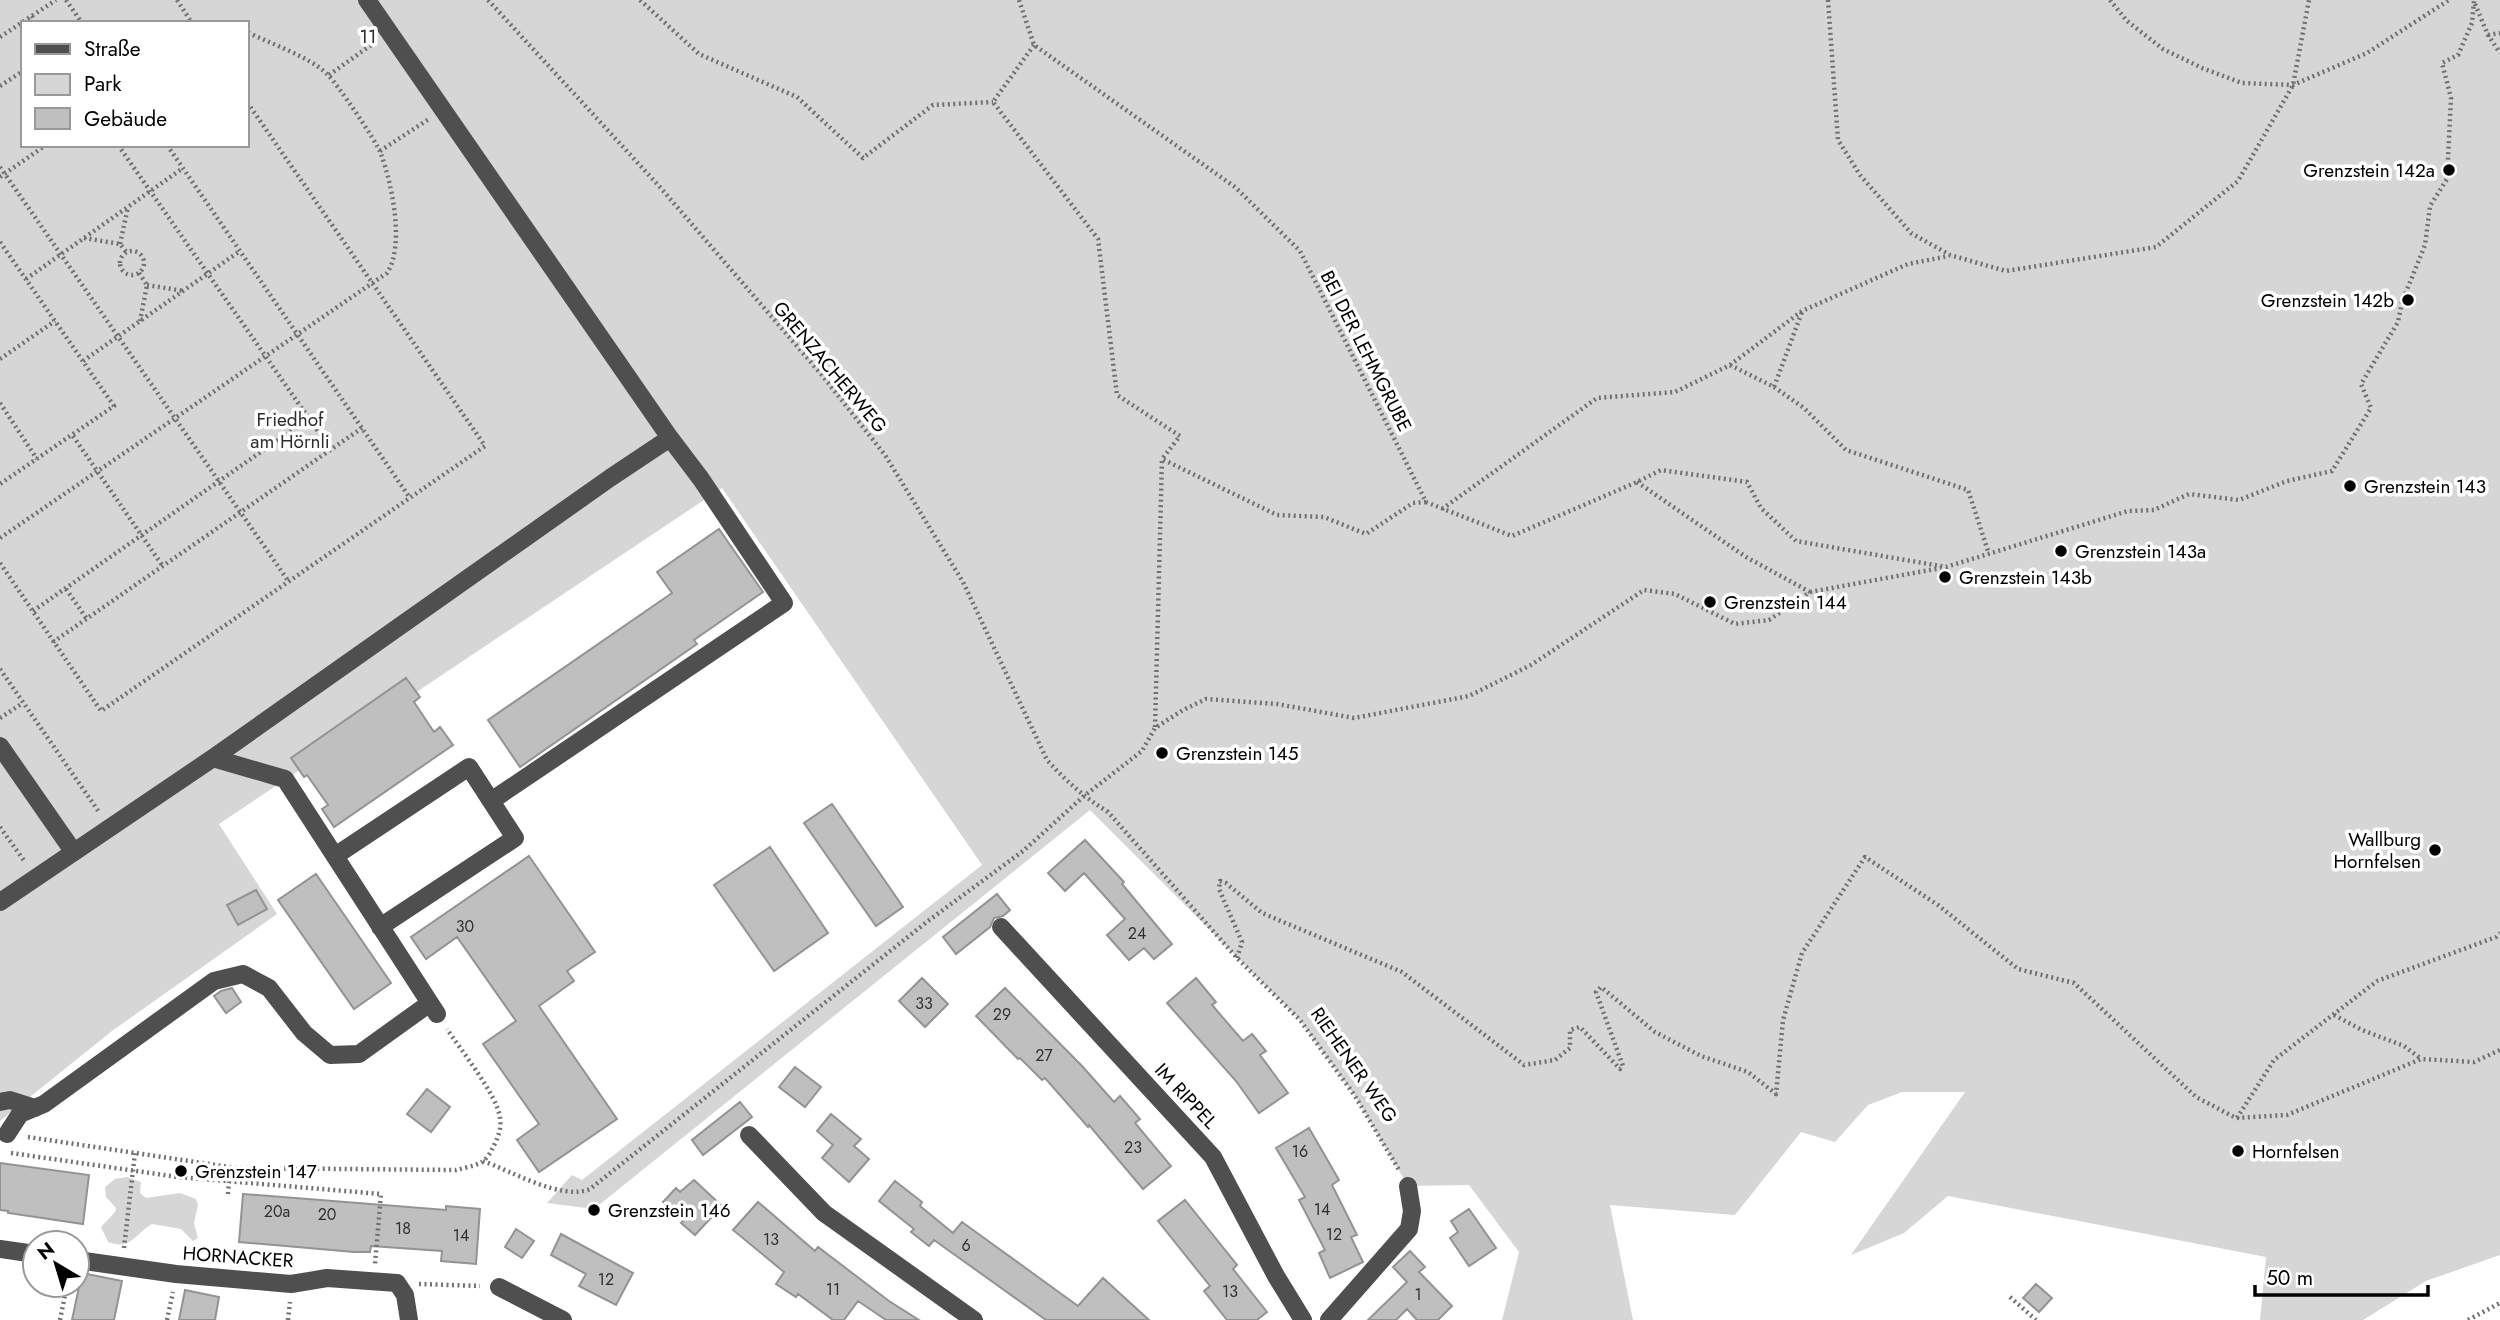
<svg xmlns="http://www.w3.org/2000/svg" width="2500" height="1320" viewBox="0 0 2500 1320" font-family="Jost,sans-serif">
<style>
.green{fill:#d6d6d6;fill-rule:evenodd}
.building{fill:#bfbfbf;stroke:#939393;stroke-width:2}
.lines{fill:none;stroke-linecap:round;stroke-linejoin:round}
.path{stroke:#717171;stroke-width:4.5;stroke-dasharray:2 3.5;stroke-linecap:butt}
.minor{stroke:#4f4f4f;stroke-width:18}
.poi-dot{fill:#000;stroke:#fff;stroke-width:2.5}
.labels{text-anchor:middle;dominant-baseline:central;stroke-width:7;stroke-linejoin:round;paint-order:stroke}
.number-label{font-size:16px;fill:#303030}
.park-label{font-size:19px;fill:#2d2d2d;stroke:#fff}
.poi-label{font-size:19px;fill:#000;stroke:#fff;text-anchor:start}
.street-label{font-size:19px;fill:#000;stroke:#fff}
</style>
<rect width="100%" height="100%" fill="#fff"/>
<path class="green" d="M 0,0 L 2500,0 L 2500,1255 L 2426,1281 L 2363,1320 L 2260,1320 L 2266,1257 L 1948,1196 L 1904,1233 L 1851,1255 L 1965,1092 L 1902,1092 L 1868,1105 L 1835,1142 L 1801,1132 L 1735,1215 L 1610,1205 L 1633,1320 L 1502,1320 L 1519,1252 L 1469,1185 L 1408,1186 L 1355,1096 L 1300,1020 L 1090,810 L 594,1209 L 547,1203 L 572,1175 L 582,1180 L 982,865 L 722,488 L 219,824 L 277,914 L 112,1031 L 0,1121 ZM 23,23 L 247,23 L 247,145 L 23,145 Z
M 127,1177 L 141,1182 L 140,1193 L 146,1198 L 180,1193 L 196,1199 L 198,1205 L 194,1223 L 198,1238 L 193,1241 L 181,1229 L 152,1224 C 136,1233 130,1251 108,1242 L 101,1227 L 115,1212 L 116,1208 L 106,1197 L 105,1187 L 115,1179 Z"/>
<path class="building" d="M 719,529 L 763,592 L 694,640 L 697,644 L 520,767 L 488,720 L 672,593 L 657,572 Z
M 406,678 L 420,697 L 414,702 L 434,732 L 440,727 L 453,745 L 334,827 L 322,809 L 328,805 L 307,775 L 304,777 L 291,758 Z
M 832,804 L 903,907 L 876,926 L 804,823 Z
M 1085,840 L 1124,882 L 1122,884 L 1172,944 L 1154,959 L 1144,948 L 1129,960 L 1107,935 L 1125,919 L 1084,873 L 1065,891 L 1048,873 Z
M 770,847 L 828,933 L 774,971 L 714,885 Z
M 529,856 L 595,952 L 567,971 L 574,981 L 539,1006 L 617,1119 L 539,1172 L 517,1140 L 539,1124 L 483,1044 L 516,1021 L 457,937 L 426,959 L 411,937 Z
M 316,874 L 391,983 L 354,1009 L 278,900 Z
M 256,890 L 267,909 L 238,925 L 227,905 Z
M 997,894 L 1010,910 L 1003,916 L 994,918 L 990,927 L 956,954 L 943,937 Z
M 922,978 L 948,1004 L 925,1027 L 899,1001 Z
M 1196,978 L 1216,1002 L 1212,1005 L 1243,1041 L 1252,1034 L 1266,1051 L 1260,1055 L 1288,1093 L 1259,1113 L 1236,1081 L 1167,1003 Z
M 232,988 L 241,1002 L 226,1013 L 214,996 L 221,991 Z
M 1005,988 L 1082,1066 L 1114,1102 L 1120,1096 L 1140,1119 L 1135,1123 L 1171,1166 L 1143,1189 L 1089,1125 L 1088,1127 L 1045,1078 L 1042,1080 L 1020,1058 L 1018,1059 L 976,1016 Z
M 795,1067 L 821,1087 L 805,1107 L 779,1087 Z
M 427,1089 L 450,1107 L 431,1132 L 407,1114 Z
M 740,1102 L 752,1117 L 703,1155 L 692,1140 Z
M 831,1114 L 861,1139 L 854,1146 L 869,1159 L 849,1182 L 822,1158 L 833,1145 L 817,1131 Z
M 1309,1128 L 1339,1180 L 1332,1185 L 1357,1235 L 1351,1237 L 1363,1262 L 1330,1278 L 1319,1253 L 1325,1250 L 1299,1200 L 1305,1197 L 1276,1148 Z
M 0,1163 L 89,1175 L 83,1224 L 8,1213 L 8,1211 L 0,1210 Z
M 694,1180 L 722,1206 L 695,1235 L 681,1223 L 683,1221 L 663,1202 L 676,1188 L 680,1192 Z
M 895,1181 L 922,1202 L 920,1206 L 953,1233 L 962,1222 L 1078,1306 L 1103,1278 L 1149,1320 L 1046,1320 L 934,1240 L 929,1246 L 911,1232 L 914,1229 L 879,1201 Z
M 243,1194 L 446,1210 L 446,1206 L 480,1209 L 476,1264 L 441,1261 L 442,1251 L 371,1246 L 370,1252 L 354,1252 L 239,1242 Z
M 1185,1200 L 1237,1265 L 1233,1269 L 1267,1312 L 1257,1320 L 1227,1320 L 1204,1291 L 1210,1286 L 1158,1221 Z
M 758,1202 L 815,1251 L 818,1247 L 889,1301 L 919,1320 L 886,1320 L 858,1301 L 844,1320 L 833,1320 L 798,1294 L 796,1297 L 776,1284 L 784,1272 L 733,1230 Z
M 1469,1209 L 1496,1248 L 1469,1266 L 1450,1238 L 1458,1232 L 1451,1221 Z
M 516,1229 L 534,1241 L 522,1258 L 505,1247 Z
M 561,1234 L 633,1273 L 616,1305 L 579,1286 L 586,1274 L 551,1255 Z
M 1410,1251 L 1425,1267 L 1419,1272 L 1452,1306 L 1438,1320 L 1417,1320 L 1407,1309 L 1396,1320 L 1368,1320 L 1407,1282 L 1393,1267 Z
M 82,1273 L 122,1281 L 114,1320 L 72,1320 Z
M 2036,1284 L 2052,1298 L 2039,1312 L 2023,1298 Z
M 185,1290 L 219,1297 L 215,1320 L 179,1320 Z"/>
<g class="lines">
<path class="path" d="M 66,0 L 82,23
M 177,0 L 192,23
M 488,0 L 659,186 L 821,374 L 885,455 L 963,582 L 1047,760 C 1066,781 1084,797 1108,812 L 1237,958 L 1300,1020 L 1355,1096 L 1399,1170
M 640,0 L 699,54 L 797,97 L 863,158 L 933,105 L 993,102
M 1019,0 L 1034,45 L 1235,187 L 1300,251 L 1426,502 L 1512,536 L 1637,482 L 1661,470 L 1747,482 L 1761,508 L 1796,541 L 1946,567 L 2128,511 L 2154,510 L 2189,494 L 2239,500 L 2287,481 L 2332,471 L 2371,408 L 2361,384 L 2398,322 L 2402,302 L 2425,245 L 2430,206 L 2447,179 L 2451,98 L 2442,63 L 2458,55 L 2472,23 L 2474,1
M 1828,0 L 1838,140 L 1860,175 L 1911,233 L 1950,255 L 2006,271 L 2156,247 L 2238,181 L 2293,85 L 2309,0
M 2110,0 L 2127,21 L 2163,49 L 2202,68 L 2242,83 L 2293,85 L 2367,53 L 2449,0
M 2475,4 L 2488,35 L 2500,53
M 32,16 L 36,23
M 222,23 L 226,23
M 2488,35 L 2500,33
M 0,37 L 56,0
M 1034,45 L 993,102 L 1098,239 L 1117,395 L 1180,436 L 1162,459 L 1277,515 L 1324,517 L 1366,534 L 1413,503 L 1426,502
M 329,75 L 374,43
M 0,86 L 23,71
M 118,145 L 331,450
M 167,145 L 410,498
M 380,151 L 429,119
M 0,167 L 289,582
M 0,177 L 46,145
M 84,238 L 120,244 L 127,253
M 0,242 L 114,406 L 0,484
M 120,244 L 128,207
M120 263a12 12 0 1 1 24 0a12 12 0 1 1-24 0Z
M 139,273 L 147,285 L 140,321
M 26,279 L 183,168
M 147,285 L 184,291
M 0,359 L 55,321
M 83,361 L 240,251
M 1730,365 L 1774,387 L 1802,312
M 1774,387 L 1804,408 L 1846,450 L 1968,490 L 1989,554
M 0,403 L 37,459
M 73,436 L 162,565
M 1442,509 L 1597,398 L 1675,392 L 1730,365 L 1802,311 L 1908,264 L 1949,256
M 0,538 L 387,273 C 405,246 392,184 381,154 C 377,142 336,82 327,74 C 310,57 269,43 247,32
M 0,563 L 101,711 L 485,446 L 247,102
M 66,589 L 87,619
M 1810,592 L 1941,568
M 33,611 L 308,419
M 53,642 L 362,428
M 0,669 L 99,812
M 0,718 L 23,703
M 1155,727 L 1162,459
M 0,827 L 25,862
M 1237,958 L 1242,942 L 1219,889 L 1220,881 L 1226,883 L 1262,913 L 1402,972 L 1524,1065 L 1555,1060 L 1570,1048 L 1570,1030 L 1580,1027 L 1620,1069 L 1623,1066 L 1596,992 L 1601,987 L 1655,1032 L 1701,1056 L 1748,1072 L 1776,1094 L 1783,1020 L 1802,953 L 1865,857 L 1938,905 L 2018,969 L 2074,983 L 2196,1097 L 2236,1118 L 2287,1115 L 2421,1059 L 2474,1062 L 2500,1050
M 2334,1015 L 2362,1030 L 2404,1046 L 2420,1058
M 2237,1118 L 2274,1060 L 2377,981 L 2496,937 L 2500,933
M 28,1137 L 236,1168 L 456,1170 C 464,1168 475,1166 482,1162 C 486,1159 490,1154 492,1149 C 497,1140 502,1129 500,1118 C 498,1096 460,1049 447,1029
M 11,1153 L 178,1177 L 381,1194 L 375,1264
M 483,1161 C 511,1171 562,1201 590,1189 L 928,921 L 1023,851 L 1084,796 L 1142,751 L 1155,728 L 1183,710 L 1206,699 L 1277,704 L 1354,718 L 1469,696 L 1531,665 L 1644,590 L 1675,594 L 1735,624 L 1769,620 L 1810,592 L 1746,557 L 1637,482
M 228,1194 L 229,1181 L 236,1168
M 124,1248 L 135,1153
M 419,1284 L 480,1286
M 2010,1297 L 2036,1320
M 60,1320 L 67,1285
M 167,1320 L 173,1292
M 288,1320 L 290,1302
M 2468,1320 L 2500,1303"/>
<path class="minor" d="M 0,746 L 73,851
M 213,758 L 285,779 L 437,1014
M 335,856 L 469,767 L 491,801 L 784,603 L 701,479 L 670,438
M 0,902 L 213,758 L 610,478 L 670,438 L 367,0
M 380,927 L 515,838 L 491,801
M 1001,927 L 1213,1157 L 1276,1276 L 1303,1320
M 0,1102 L 10,1100 L 35,1108
M 7,1134 L 20,1114 L 44,1104 L 214,981 L 243,974 L 269,988 L 304,1033 L 330,1055 L 359,1054 L 430,1003
M 749,1135 L 824,1213 L 974,1320
M 0,1249 L 35,1254
M 77,1260 L 176,1274 L 291,1284 L 327,1278 L 397,1283 L 405,1295 L 409,1320
M 499,1287 L 563,1320
M 1329,1320 L 1409,1229 L 1412,1211 L 1408,1186"/>
</g>
<g class="poi-dot">
<circle cx="2449" cy="170" r="7"/>
<circle cx="2408" cy="300" r="7"/>
<circle cx="2350" cy="486" r="7"/>
<circle cx="2061" cy="551" r="7"/>
<circle cx="1945" cy="577" r="7"/>
<circle cx="1710" cy="602" r="7"/>
<circle cx="1162" cy="753" r="7"/>
<circle cx="2435" cy="850" r="7"/>
<circle cx="2238" cy="1151" r="7"/>
<circle cx="181" cy="1171" r="7"/>
<circle cx="594" cy="1210" r="7"/>
</g>
<g class="labels">
<g class="number-label">
<text x="465" y="926">30</text>
<text x="1137" y="933">24</text>
<text x="924" y="1003">33</text>
<text x="1002" y="1014">29</text>
<text x="1044" y="1055">27</text>
<text x="1133" y="1147">23</text>
<text x="1300" y="1151">16</text>
<text x="1322" y="1209">14</text>
<text x="277" y="1211">20a</text>
<text x="327" y="1214">20</text>
<text x="403" y="1228">18</text>
<text x="1334" y="1234">12</text>
<text x="461" y="1235">14</text>
<text x="771" y="1239">13</text>
<text x="966" y="1245">6</text>
<text x="606" y="1279">12</text>
<text x="833" y="1289">11</text>
<text x="1230" y="1291">13</text>
<text x="1418" y="1294">1</text>
</g>
<g class="park-label">
<text x="368" y="36">11</text>
<text x="290" y="419">Friedhof<tspan x="290" dy="22">am Hörnli</tspan></text>
</g>
<g class="poi-label">
<text x="2435" y="170" text-anchor="end">Grenzstein 142a</text>
<text x="2394" y="300" text-anchor="end">Grenzstein 142b</text>
<text x="2364" y="486">Grenzstein 143</text>
<text x="2075" y="551">Grenzstein 143a</text>
<text x="1959" y="577">Grenzstein 143b</text>
<text x="1724" y="602">Grenzstein 144</text>
<text x="1176" y="753">Grenzstein 145</text>
<text x="2421" y="839" text-anchor="end">Wallburg<tspan x="2421" dy="22">Hornfelsen</tspan></text>
<text x="2252" y="1151">Hornfelsen</text>
<text x="195" y="1171">Grenzstein 147</text>
<text x="608" y="1210">Grenzstein 146</text>
</g>
<g class="street-label">
<text transform="translate(1366 351) rotate(63)">BEI DER LEHMGRUBE</text>
<text transform="translate(830 367) rotate(50)">GRENZACHERWEG</text>
<text transform="translate(1354 1065) rotate(55)">RIEHENER WEG</text>
<text transform="translate(1186 1096) rotate(47)">IM RIPPEL</text>
<text transform="translate(238 1257) rotate(4)">HORNACKER</text>
</g>
</g>
<rect x="21" y="21" width="228" height="126" fill="#ffffff" stroke="#999999" stroke-width="2"/>
<rect x="35" y="44" width="35" height="10" fill="#4f4f4f" stroke="#999999" stroke-width="2"/>
<text x="84" y="56" font-size="21" fill="#000000">Straße</text>
<rect x="35" y="74" width="35" height="21" fill="#d6d6d6" stroke="#999999" stroke-width="2"/>
<text x="84" y="91" font-size="21" fill="#000000">Park</text>
<rect x="35" y="108" width="35" height="21" fill="#bfbfbf" stroke="#999999" stroke-width="2"/>
<text x="84" y="126" font-size="21" fill="#000000">Gebäude</text>
<g transform="translate(56 1264) rotate(322)"><circle r="33" fill="#ffffff" stroke="#999999" stroke-width="2"/>
<path d="M0-5L12 26L0 18L-12 26Z" fill="#000000"/>
<text y="-10" font-size="19" font-weight="bold" text-anchor="middle" fill="#000000">N</text>
</g>
<path d="M2255 1285v10h173v-10" fill="none" stroke="#000000" stroke-width="3.5"/>
<text x="2266" y="1285" font-size="21" fill="#000000" stroke="#ffffff" stroke-width="5" paint-order="stroke">50 m</text>
</svg>
